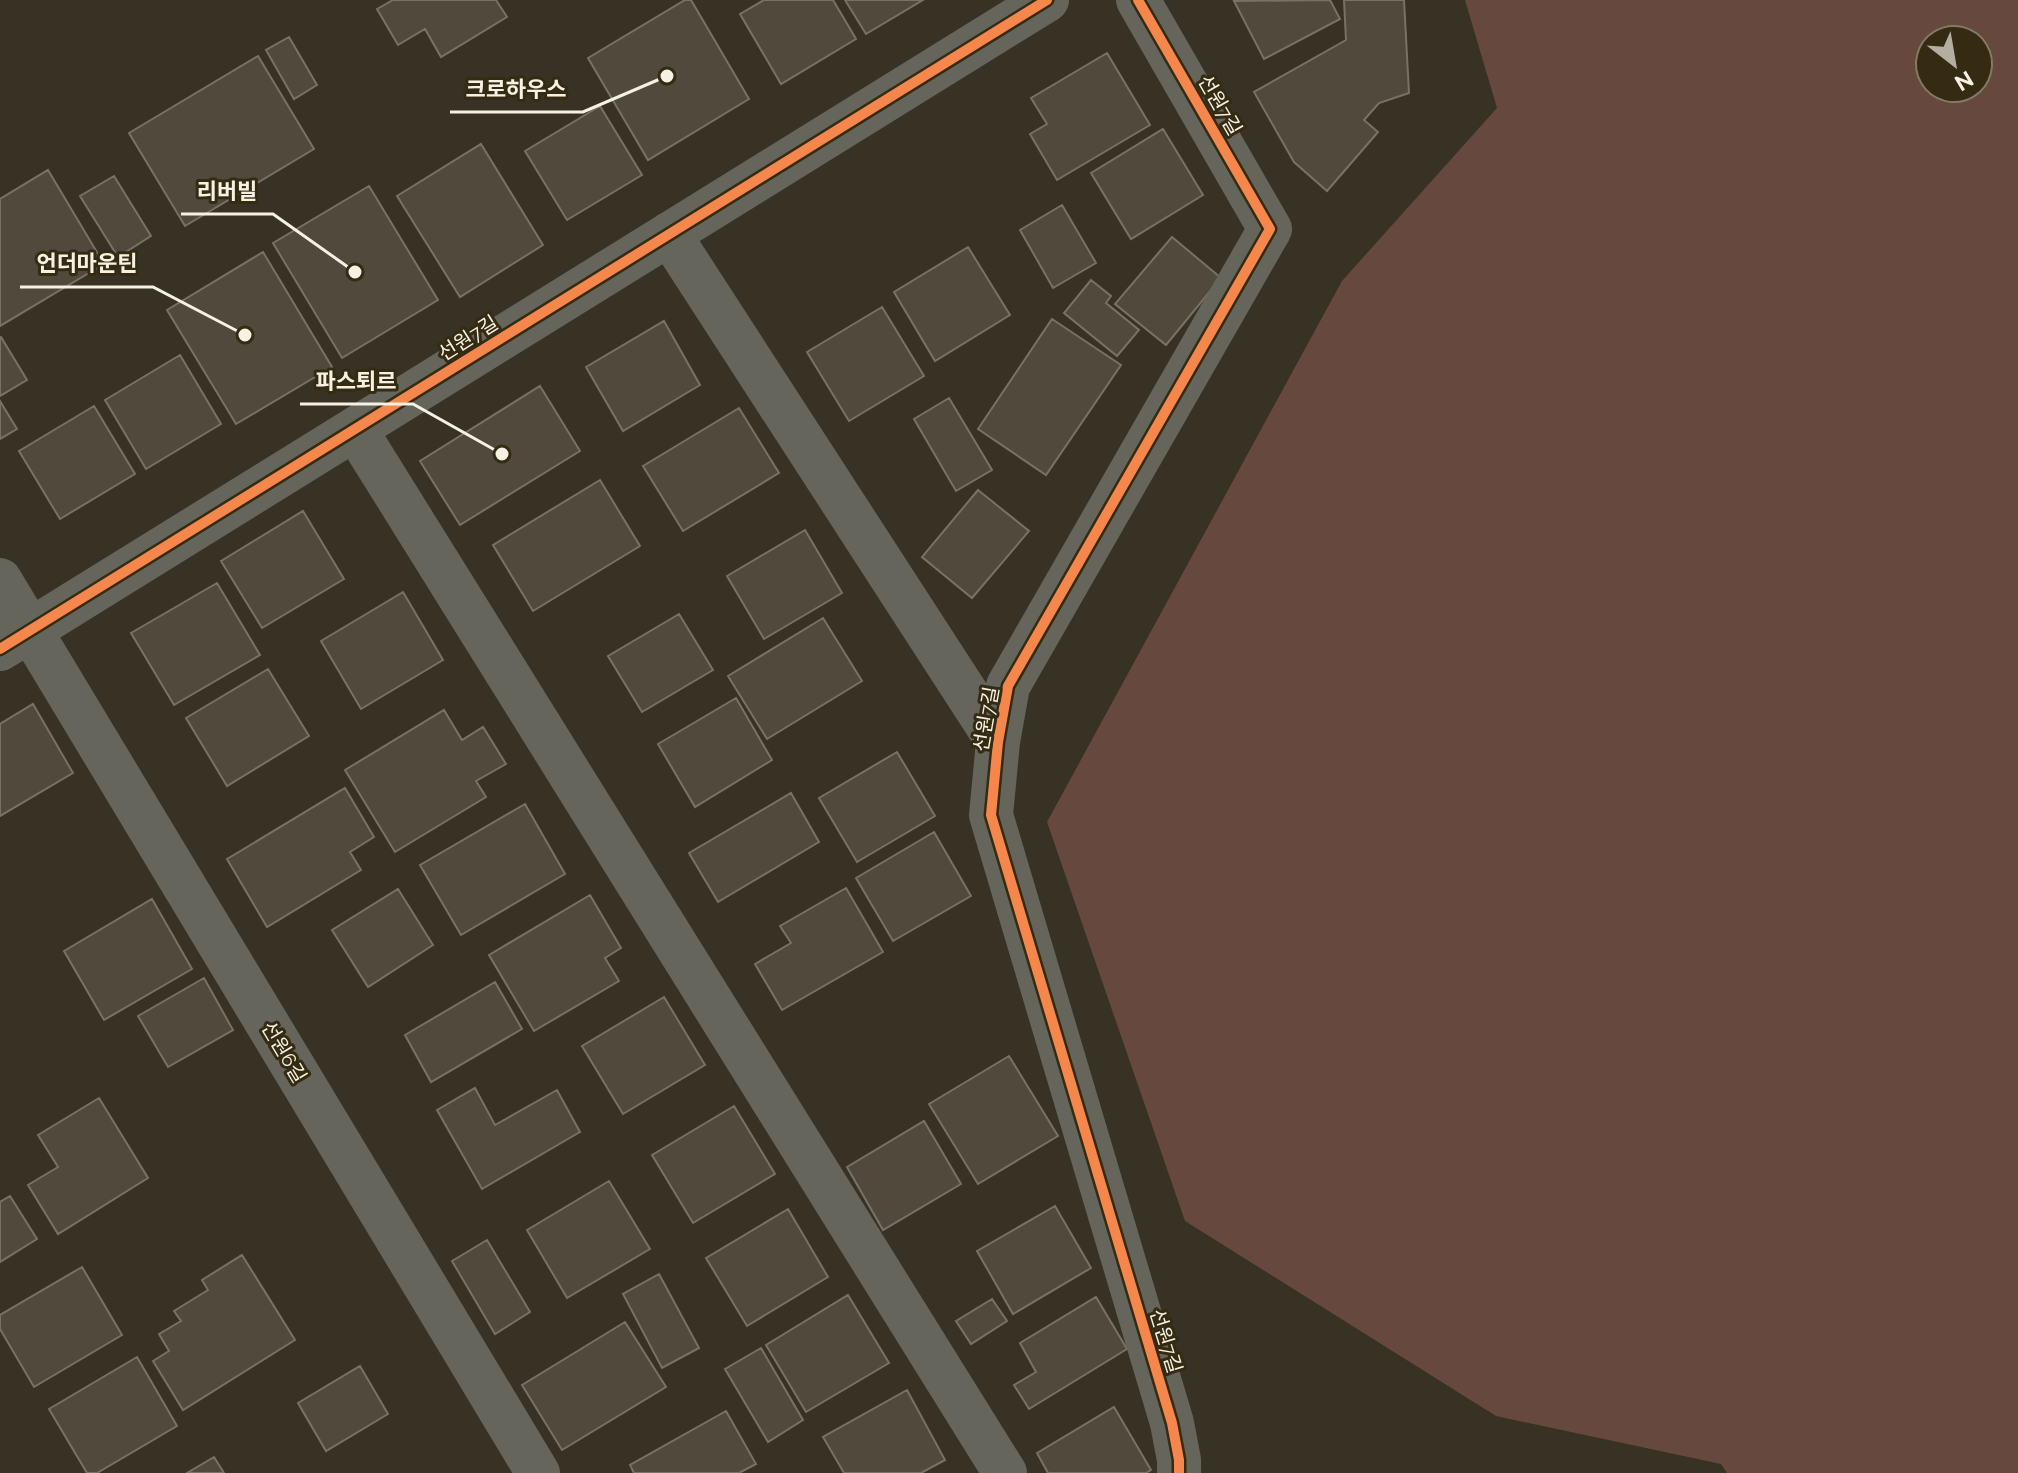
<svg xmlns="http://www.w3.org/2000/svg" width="2018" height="1473" viewBox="0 0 2018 1473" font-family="Raleway,'Noto Sans KR',sans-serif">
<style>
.green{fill:#67483e;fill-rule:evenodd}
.building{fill:#51493c;stroke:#787167;stroke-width:2}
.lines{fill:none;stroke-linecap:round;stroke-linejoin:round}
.minor{stroke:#65655c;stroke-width:44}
.cycleway-casing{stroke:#342b12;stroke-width:15}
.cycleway{stroke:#f5874c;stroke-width:10}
.labels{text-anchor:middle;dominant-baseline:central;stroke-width:6;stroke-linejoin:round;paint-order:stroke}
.street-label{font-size:20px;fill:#f7f1e3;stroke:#342b12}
.leader{fill:none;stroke:#f7f1e3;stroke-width:3}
.callout-dot{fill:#f7f1e3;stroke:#342b12;stroke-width:3}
.callout-label{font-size:22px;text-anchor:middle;font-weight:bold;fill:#f7f1e3;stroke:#342b12;stroke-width:6;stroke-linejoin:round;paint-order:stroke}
</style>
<rect width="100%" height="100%" fill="#373224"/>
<path class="green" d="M 1465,0 L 2018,0 L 2018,1473 L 1727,1473 L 1721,1464 L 1496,1416 L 1185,1221 L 1047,822 L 1342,281 L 1497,108 ZM 1930,40 L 1978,40 L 1978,88 L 1930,88 Z"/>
<path class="building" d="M 393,0 L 496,0 L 507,17 L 441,57 L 425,29 L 398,45 L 377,9 Z
M 685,0 L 691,0 L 749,99 L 648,160 L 588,58 Z
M 764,0 L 833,0 L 856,39 L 781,84 L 740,14 Z
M 845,0 L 923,0 L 866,34 Z
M 1330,0 L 1340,19 L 1264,59 L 1234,1 Z
M 1344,0 L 1404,0 L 1409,93 L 1379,103 L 1364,120 L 1378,132 L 1327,191 L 1294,162 L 1254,92 L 1346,40 Z
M 289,37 L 317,85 L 294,99 L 266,50 Z
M 1107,53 L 1150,125 L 1057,180 L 1030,134 L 1047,124 L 1031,98 Z
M 258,56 L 314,149 L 185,226 L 129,133 Z
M 600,106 L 642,175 L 567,220 L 525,151 Z
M 1163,129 L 1203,195 L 1131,239 L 1091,173 Z
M 481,144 L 543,245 L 460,297 L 397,196 Z
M 48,170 L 104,264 L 0,326 L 0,199 Z
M 114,176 L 151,236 L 118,257 L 80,196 Z
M 369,186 L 438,300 L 342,358 L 273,243 Z
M 1062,205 L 1096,263 L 1053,288 L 1020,230 Z
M 1172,237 L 1221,278 L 1166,345 L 1115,304 Z
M 968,247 L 1010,315 L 935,361 L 894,292 Z
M 263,252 L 332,367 L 236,424 L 167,310 Z
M 1091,280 L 1111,296 L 1106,303 L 1139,330 L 1117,356 L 1064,313 Z
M 882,307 L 924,376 L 849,421 L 807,352 Z
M 1052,319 L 1121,365 L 1046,475 L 978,429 Z
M 664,321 L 700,385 L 623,431 L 586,367 Z
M 1,337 L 27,380 L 0,396 L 0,338 Z
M 180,355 L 221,424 L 146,469 L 105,400 Z
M 540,386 L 580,451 L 460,525 L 420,461 Z
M 949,398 L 992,470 L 956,491 L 914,419 Z
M 0,401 L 17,429 L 0,439 Z
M 94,406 L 135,474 L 60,519 L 19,451 Z
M 739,408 L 779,473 L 683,531 L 643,466 Z
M 600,480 L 640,546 L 533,611 L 493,545 Z
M 978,490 L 1029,531 L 972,598 L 922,557 Z
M 303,511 L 344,579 L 262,628 L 221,561 Z
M 805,530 L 842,593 L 764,639 L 727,576 Z
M 217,583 L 260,655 L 174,705 L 131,633 Z
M 403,592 L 443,660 L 361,709 L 321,641 Z
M 679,614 L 713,670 L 642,712 L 608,656 Z
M 823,618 L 862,681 L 767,739 L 728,676 Z
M 268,669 L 309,736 L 227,786 L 186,718 Z
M 736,698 L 772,760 L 695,807 L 658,744 Z
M 33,704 L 73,773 L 0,816 L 0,724 Z
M 444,710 L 462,740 L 483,727 L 506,764 L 476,781 L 486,797 L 395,852 L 345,770 Z
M 897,752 L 935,816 L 857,862 L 819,798 Z
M 345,788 L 374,837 L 350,852 L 361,870 L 267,927 L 227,859 Z
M 791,793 L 819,842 L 718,902 L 689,853 Z
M 525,804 L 565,874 L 461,935 L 420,865 Z
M 934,832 L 971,896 L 893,941 L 856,878 Z
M 846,888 L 883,952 L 782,1010 L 755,964 L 791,943 L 780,926 Z
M 398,889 L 433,945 L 368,987 L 332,930 Z
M 590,895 L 621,948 L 605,958 L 619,981 L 534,1031 L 489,955 Z
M 152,899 L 192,969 L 104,1020 L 64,951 Z
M 204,978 L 233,1030 L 168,1067 L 138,1016 Z
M 495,982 L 522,1029 L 431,1082 L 405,1035 Z
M 664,997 L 705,1065 L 623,1114 L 582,1046 Z
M 1009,1056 L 1058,1136 L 978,1184 L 929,1104 Z
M 475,1088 L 495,1125 L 557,1090 L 580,1132 L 482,1189 L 437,1110 Z
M 99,1098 L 148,1178 L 58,1234 L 28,1185 L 58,1167 L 38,1135 Z
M 734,1106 L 775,1174 L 693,1223 L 652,1155 Z
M 924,1121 L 961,1184 L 883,1230 L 847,1167 Z
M 609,1181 L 650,1249 L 567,1298 L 527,1230 Z
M 10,1196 L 37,1239 L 0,1262 L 0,1202 Z
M 1055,1206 L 1091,1268 L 1013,1314 L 977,1251 Z
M 788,1209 L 828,1277 L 747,1326 L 706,1258 Z
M 487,1240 L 530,1312 L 495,1334 L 452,1261 Z
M 242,1255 L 295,1340 L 183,1410 L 153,1361 L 169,1351 L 159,1334 L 181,1321 L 174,1311 L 208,1290 L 202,1280 Z
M 82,1267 L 122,1335 L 34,1387 L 0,1329 L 0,1315 Z
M 659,1274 L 699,1348 L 662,1368 L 623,1294 Z
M 848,1295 L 889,1363 L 806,1412 L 766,1345 Z
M 1096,1297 L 1127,1349 L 1029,1409 L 1014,1385 L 1036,1372 L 1020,1343 Z
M 992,1299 L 1007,1321 L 971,1344 L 956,1321 Z
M 625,1322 L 666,1387 L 562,1450 L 522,1385 Z
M 761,1348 L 803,1420 L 768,1442 L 725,1369 Z
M 137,1357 L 177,1426 L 97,1473 L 87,1473 L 49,1409 Z
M 360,1366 L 388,1414 L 326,1451 L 298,1403 Z
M 907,1390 L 945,1460 L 921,1473 L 844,1473 L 823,1437 Z
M 1114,1407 L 1151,1470 L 1146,1473 L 1048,1473 L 1037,1453 Z
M 726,1411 L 756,1464 L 739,1473 L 634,1473 L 630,1465 Z
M 214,1457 L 224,1473 L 187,1473 Z"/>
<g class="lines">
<path class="minor" d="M 1138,0 L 1270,229 L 1008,686 L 998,742 L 991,815 L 1172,1423 L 1179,1460 L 1179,1473
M 669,234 L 998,742
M 355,429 L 1005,1473
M 0,580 L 538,1473
M 0,649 L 1047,0"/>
<defs>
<path id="cycleway" d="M 1138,0 L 1270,229 L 1008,686 L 998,742 L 991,815 L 1172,1423 L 1179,1460 L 1179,1473
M 0,649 L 1047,0"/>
</defs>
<use href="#cycleway" class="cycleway-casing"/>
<use href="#cycleway" class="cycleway"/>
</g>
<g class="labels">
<g class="street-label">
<text transform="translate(1220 105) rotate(60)">선원7길</text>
<text transform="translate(468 338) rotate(-32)">선원7길</text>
<text transform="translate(986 719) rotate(-80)">선원7길</text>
<text transform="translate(284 1052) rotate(59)">선원6길</text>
<text transform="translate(1166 1341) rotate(73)">선원7길</text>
</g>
</g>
<path class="leader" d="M667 76L583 112H450M355 272L273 214H181M245 335L153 287H20M502 454L413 404H300"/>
<g class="callout-dot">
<circle cx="667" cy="76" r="8"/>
<circle cx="355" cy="272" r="8"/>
<circle cx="245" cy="335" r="8"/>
<circle cx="502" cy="454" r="8"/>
</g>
<g class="callout-label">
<text x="516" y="97">크로하우스</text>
<text x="227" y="199">리버빌</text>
<text x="87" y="271">언더마운틴</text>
<text x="356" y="389">파스퇴르</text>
</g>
<g transform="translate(1954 64) rotate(149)"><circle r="38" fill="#342b12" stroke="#827a66" stroke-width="2"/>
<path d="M0-6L14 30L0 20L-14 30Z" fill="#b4aea0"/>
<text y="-12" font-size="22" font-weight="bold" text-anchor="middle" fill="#f7f1e3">N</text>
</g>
</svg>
